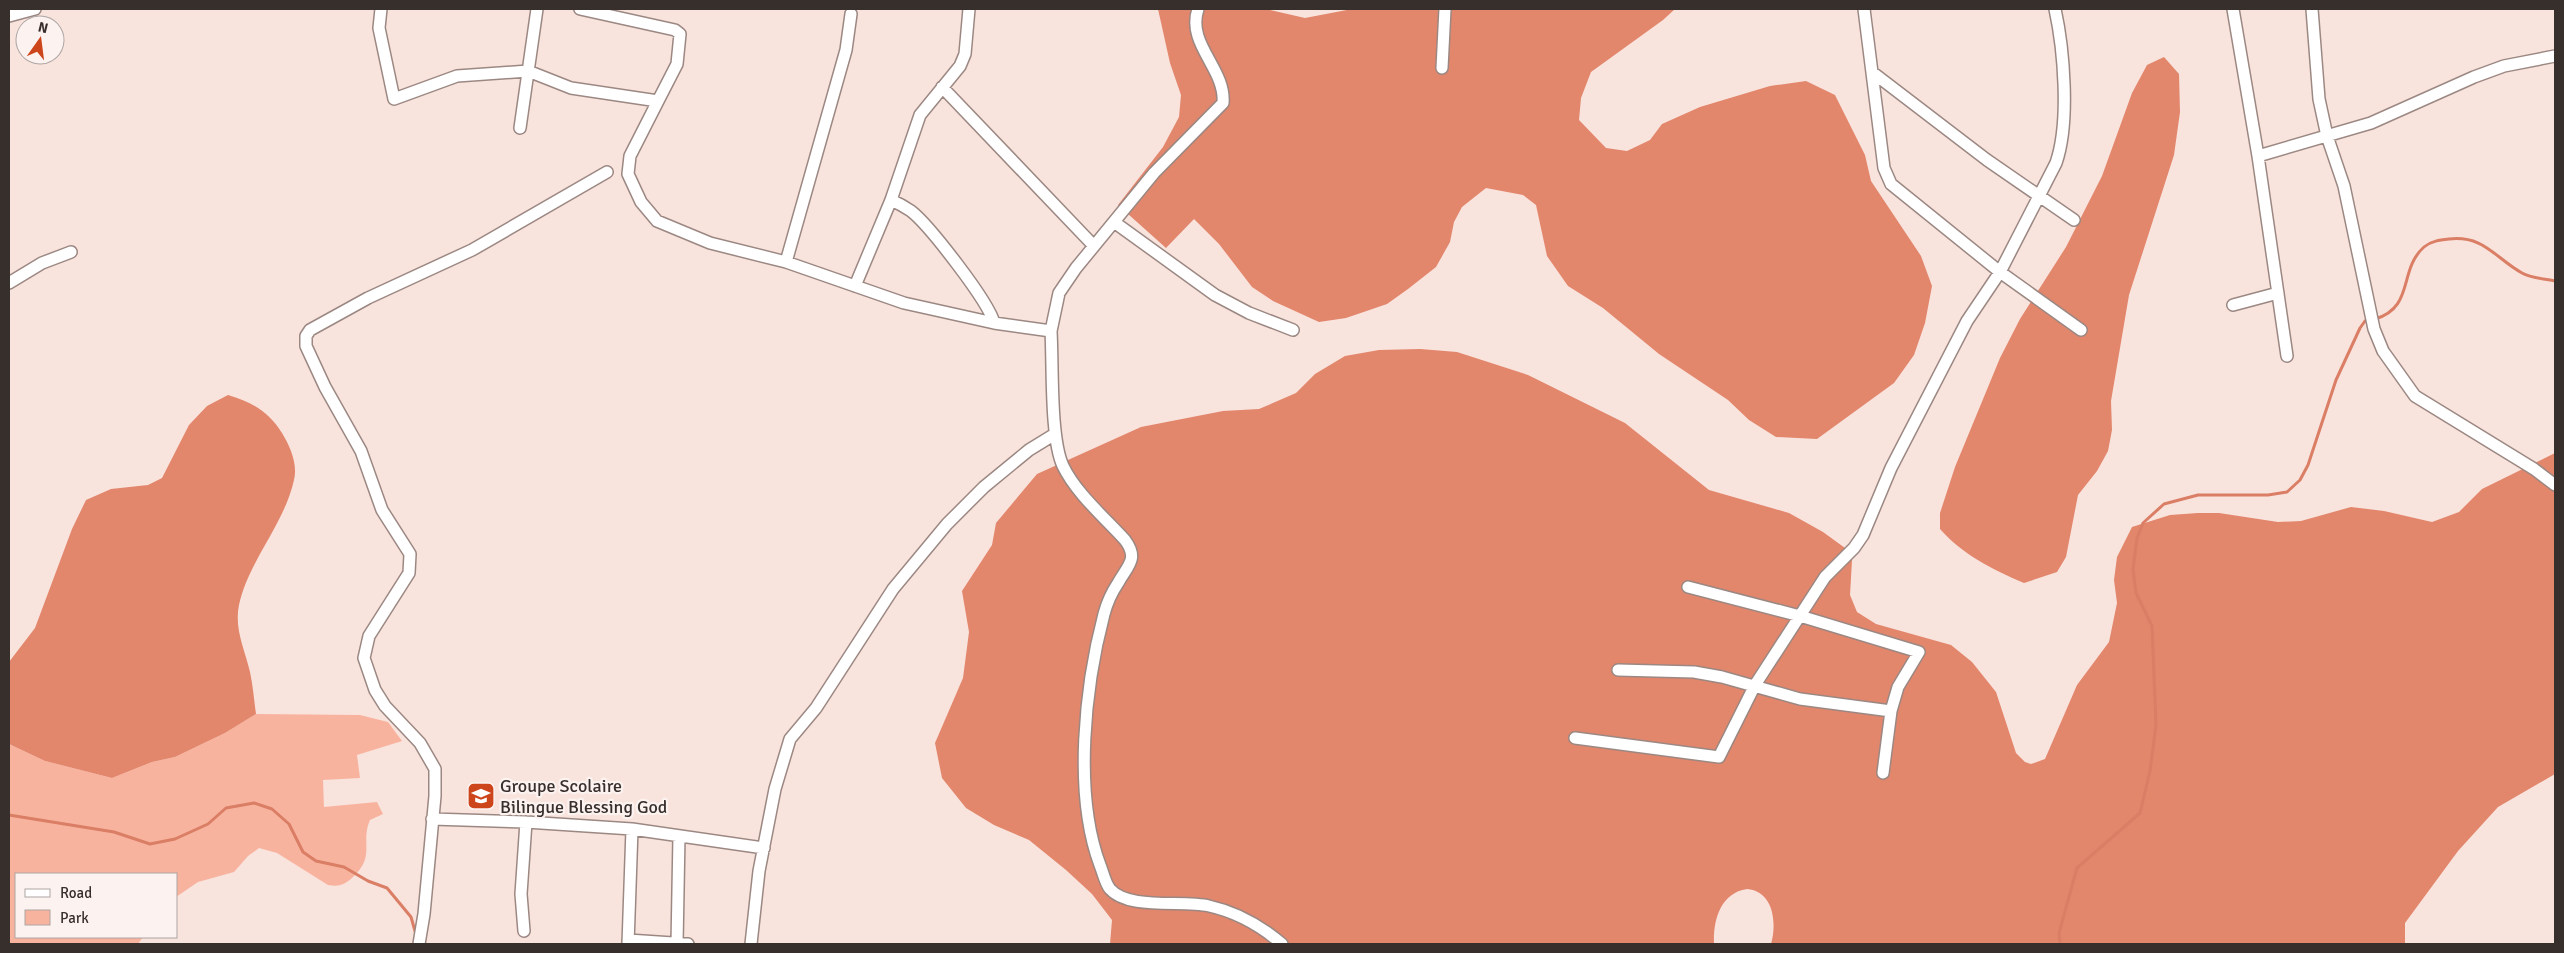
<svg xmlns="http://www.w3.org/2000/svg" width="2564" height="953" viewBox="0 0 2564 953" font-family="Signika,sans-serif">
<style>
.green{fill:#f8b39f}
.forest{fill:#e2866c}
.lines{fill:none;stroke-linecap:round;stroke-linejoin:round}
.stream{stroke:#da7e65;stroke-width:3}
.minor-casing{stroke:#9c8883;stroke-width:14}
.minor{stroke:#fff;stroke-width:11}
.labels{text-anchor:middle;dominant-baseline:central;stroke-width:4.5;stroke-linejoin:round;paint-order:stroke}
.poi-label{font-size:18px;fill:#372f2c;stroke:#fcf3f1;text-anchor:start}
</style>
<rect width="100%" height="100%" fill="#f9e3dd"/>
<path class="green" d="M 256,714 L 360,715 L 388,722 L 402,741 L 357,755 L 360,778 L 323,780 L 324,807 L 377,802 L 383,814 L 370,820 C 360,843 376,856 353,877 C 344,885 339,887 328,885 L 277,853 L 259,848 L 248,856 L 234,872 L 198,882 L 176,897 L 176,874 L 16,874 L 16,937 L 143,937 L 138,944 L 9,944 L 9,744 L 45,761 L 112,778 L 152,762 L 175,757 L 225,733 Z"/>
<path class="forest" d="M 1158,9 L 1266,9 L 1305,18 L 1352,9 L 1675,9 L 1663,20 L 1591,72 L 1581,98 L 1579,120 L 1606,148 L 1627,151 L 1650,140 L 1662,124 L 1700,107 L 1770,86 L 1806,81 L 1835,95 L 1865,155 L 1871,181 L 1921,256 L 1932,286 L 1925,323 L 1914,355 L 1894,383 L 1817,439 L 1776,437 L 1749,420 L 1728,400 L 1659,354 L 1603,308 L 1568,286 L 1547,256 L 1536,205 L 1523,195 L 1486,188 L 1462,207 L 1454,222 L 1450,242 L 1436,267 L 1408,289 L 1387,304 L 1346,318 L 1319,322 L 1273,301 L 1252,287 L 1219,244 L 1194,219 L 1166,248 L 1118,205 L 1163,147 L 1179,117 L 1181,95 L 1170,63 Z
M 2164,57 L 2179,74 L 2180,112 L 2174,155 L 2129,295 L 2111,401 L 2112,430 L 2108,451 L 2097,471 L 2078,495 L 2066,557 L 2057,572 L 2024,583 C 1993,570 1962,554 1940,529 L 1940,513 L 1955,467 L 2000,358 L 2020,319 L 2066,247 L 2102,176 L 2132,93 L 2147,65 Z
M 1420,349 L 1457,352 L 1528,375 L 1625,423 L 1709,490 L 1789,513 L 1823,532 L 1845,548 L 1852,560 L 1850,595 L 1857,612 L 1876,624 L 1951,645 L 1972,662 L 1996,692 L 2016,753 L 2025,762 L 2031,764 L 2045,759 L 2077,685 L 2109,642 L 2117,603 L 2114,580 L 2117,557 L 2132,527 L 2170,515 L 2198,513 L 2219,513 L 2278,522 L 2301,521 L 2351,507 L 2384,511 L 2432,522 L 2459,512 L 2482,489 L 2555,453 L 2555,774 L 2498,807 L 2458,851 L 2405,923 L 2405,944 L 1771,944 C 1777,924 1774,891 1747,889 C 1720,893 1713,921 1714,944 L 1110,944 L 1112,920 L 1092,894 L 1066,870 L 1029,840 L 994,825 L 966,808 L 942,778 L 935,743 L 963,678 L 969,632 L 962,591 L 992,545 L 996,523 L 1037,474 L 1141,427 L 1223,411 L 1259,409 L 1296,393 L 1315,374 L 1345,356 L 1379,350 Z
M 228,395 C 252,402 269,412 282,433 C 290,446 298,464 294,480 C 284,525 249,560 239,605 C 234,629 245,650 250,672 C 253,686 254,700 256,714 L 225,733 L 175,757 L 152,762 L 112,778 L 45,761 L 9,744 L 9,662 L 35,628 L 72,529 L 86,500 L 111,489 L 148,485 L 162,478 L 189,425 L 207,406 Z"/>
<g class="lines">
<path class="stream" d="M 2375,319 C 2415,307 2398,270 2424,247 C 2431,241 2440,240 2449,239 C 2484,235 2495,258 2522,273 C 2531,278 2545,279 2555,281
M 9,815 L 114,832 L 150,844 L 175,839 L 208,824 L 226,808 L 254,803 L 272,809 L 289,824 L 303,852 L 316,861 L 344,867 L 368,881 L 387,888 L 411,917 L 417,938
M 2060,944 L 2059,933 L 2077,868 L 2140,813 L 2150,771 L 2156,725 L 2152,626 L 2136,593 L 2133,569 L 2137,538 L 2143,523 L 2164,504 L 2198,495 L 2268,495 L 2287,492 L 2300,480 L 2308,465 L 2336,380 L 2360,328 L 2365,321 L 2369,320"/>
<defs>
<path id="minor" d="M 381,9 L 379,28 L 394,99 L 457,76 L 528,71 L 571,88 L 658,101 L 630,156 L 628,174 L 641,202 L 657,221 L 710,243 L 786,262 L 904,303 L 994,323 L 1051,331 L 1059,293 L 1076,268 L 1154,173 L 1223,103 C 1226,69 1186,44 1198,9
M 580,9 L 675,30 L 680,34 L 677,64 L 658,101
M 1864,9 L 1884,168 L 1891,184 L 2000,272 L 2081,330
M 2233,9 L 2258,156 L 2287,356
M 2312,9 L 2319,99 L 2327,136 L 2344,186 L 2374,329 L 2383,351 L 2415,396 L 2534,469 L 2555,485
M 9,16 L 35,9
M 1442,68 L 1445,9
M 1872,72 L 1987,160 L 2074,220
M 942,87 L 1094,246
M 520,128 L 537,9
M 2258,156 L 2371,123 L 2474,77 L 2504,66 L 2555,56
M 891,200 C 898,203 905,207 911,211 C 929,225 989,302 994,323
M 1114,222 L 1215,295 L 1249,313 L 1293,330
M 786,262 L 846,50 L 851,14
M 9,283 L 42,263 L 71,252
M 855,286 L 891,200 L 920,115 L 960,66 L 965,54 L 969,9
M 2233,305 L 2278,293
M 1051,331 C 1053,365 1050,438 1063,466 C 1076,493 1104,517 1125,540 C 1139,559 1128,565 1118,583 C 1112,592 1107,603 1104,614 C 1085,686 1073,793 1100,865 C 1103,872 1105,883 1110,889 C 1128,910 1182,900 1209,906 C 1236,912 1261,926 1282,944
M 1688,587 L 1800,616 L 1919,652 L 1898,687 L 1891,711 L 1883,773
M 1618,670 L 1694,672 L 1722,677 L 1800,699 L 1891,711
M 1575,738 L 1719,757 L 1755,685 L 1825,577 L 1854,548 L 1863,535 L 1891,468 L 1967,321 L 2000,272 L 2056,163 C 2070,123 2064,50 2055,9
M 432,819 L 526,822 L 632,829 L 764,848
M 524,931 L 521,894 L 526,822
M 628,940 L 688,944
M 419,944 L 424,914 L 435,796 L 435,769 L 420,743 L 385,706 L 375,690 L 364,658 L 369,636 L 409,573 L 410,554 L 382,510 L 361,451 L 325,387 L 306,346 L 306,336 L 310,330 L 368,298 L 472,250 L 607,172
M 628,944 L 632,829
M 677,944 L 679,836
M 751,944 L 759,871 L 775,789 L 790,739 L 816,708 L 893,589 L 947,524 L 984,487 L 1029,450 L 1055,434"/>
</defs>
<use href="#minor" class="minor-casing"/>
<use href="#minor" class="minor"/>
</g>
<defs>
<symbol id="school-square" viewBox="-11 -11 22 22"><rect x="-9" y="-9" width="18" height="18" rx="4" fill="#cd451b" stroke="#fcf3f1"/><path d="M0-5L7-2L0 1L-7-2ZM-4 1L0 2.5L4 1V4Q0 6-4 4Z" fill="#fff"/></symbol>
</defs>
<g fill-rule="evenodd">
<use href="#school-square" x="465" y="780" width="32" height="32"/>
</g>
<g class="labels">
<g class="poi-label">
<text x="500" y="786">Groupe Scolaire<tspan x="500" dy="21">Bilingue Blessing God</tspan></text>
</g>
</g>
<rect width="2564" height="953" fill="none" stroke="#372f2c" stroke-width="20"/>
<rect x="15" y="873" width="162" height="65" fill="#fcf3f1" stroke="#ada5a2"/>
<rect x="25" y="889" width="25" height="8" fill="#ffffff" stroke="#ada5a2"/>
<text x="60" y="898" font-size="15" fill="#372f2c">Road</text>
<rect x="25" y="910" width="25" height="15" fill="#f8b39f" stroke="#ada5a2"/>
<text x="60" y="923" font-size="15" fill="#372f2c">Park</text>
<g transform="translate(40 40) rotate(14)"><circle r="24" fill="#fcf3f1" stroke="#ada5a2"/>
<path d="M0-4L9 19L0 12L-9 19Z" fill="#cd451b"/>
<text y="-8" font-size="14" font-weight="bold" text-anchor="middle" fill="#372f2c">N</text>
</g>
</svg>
